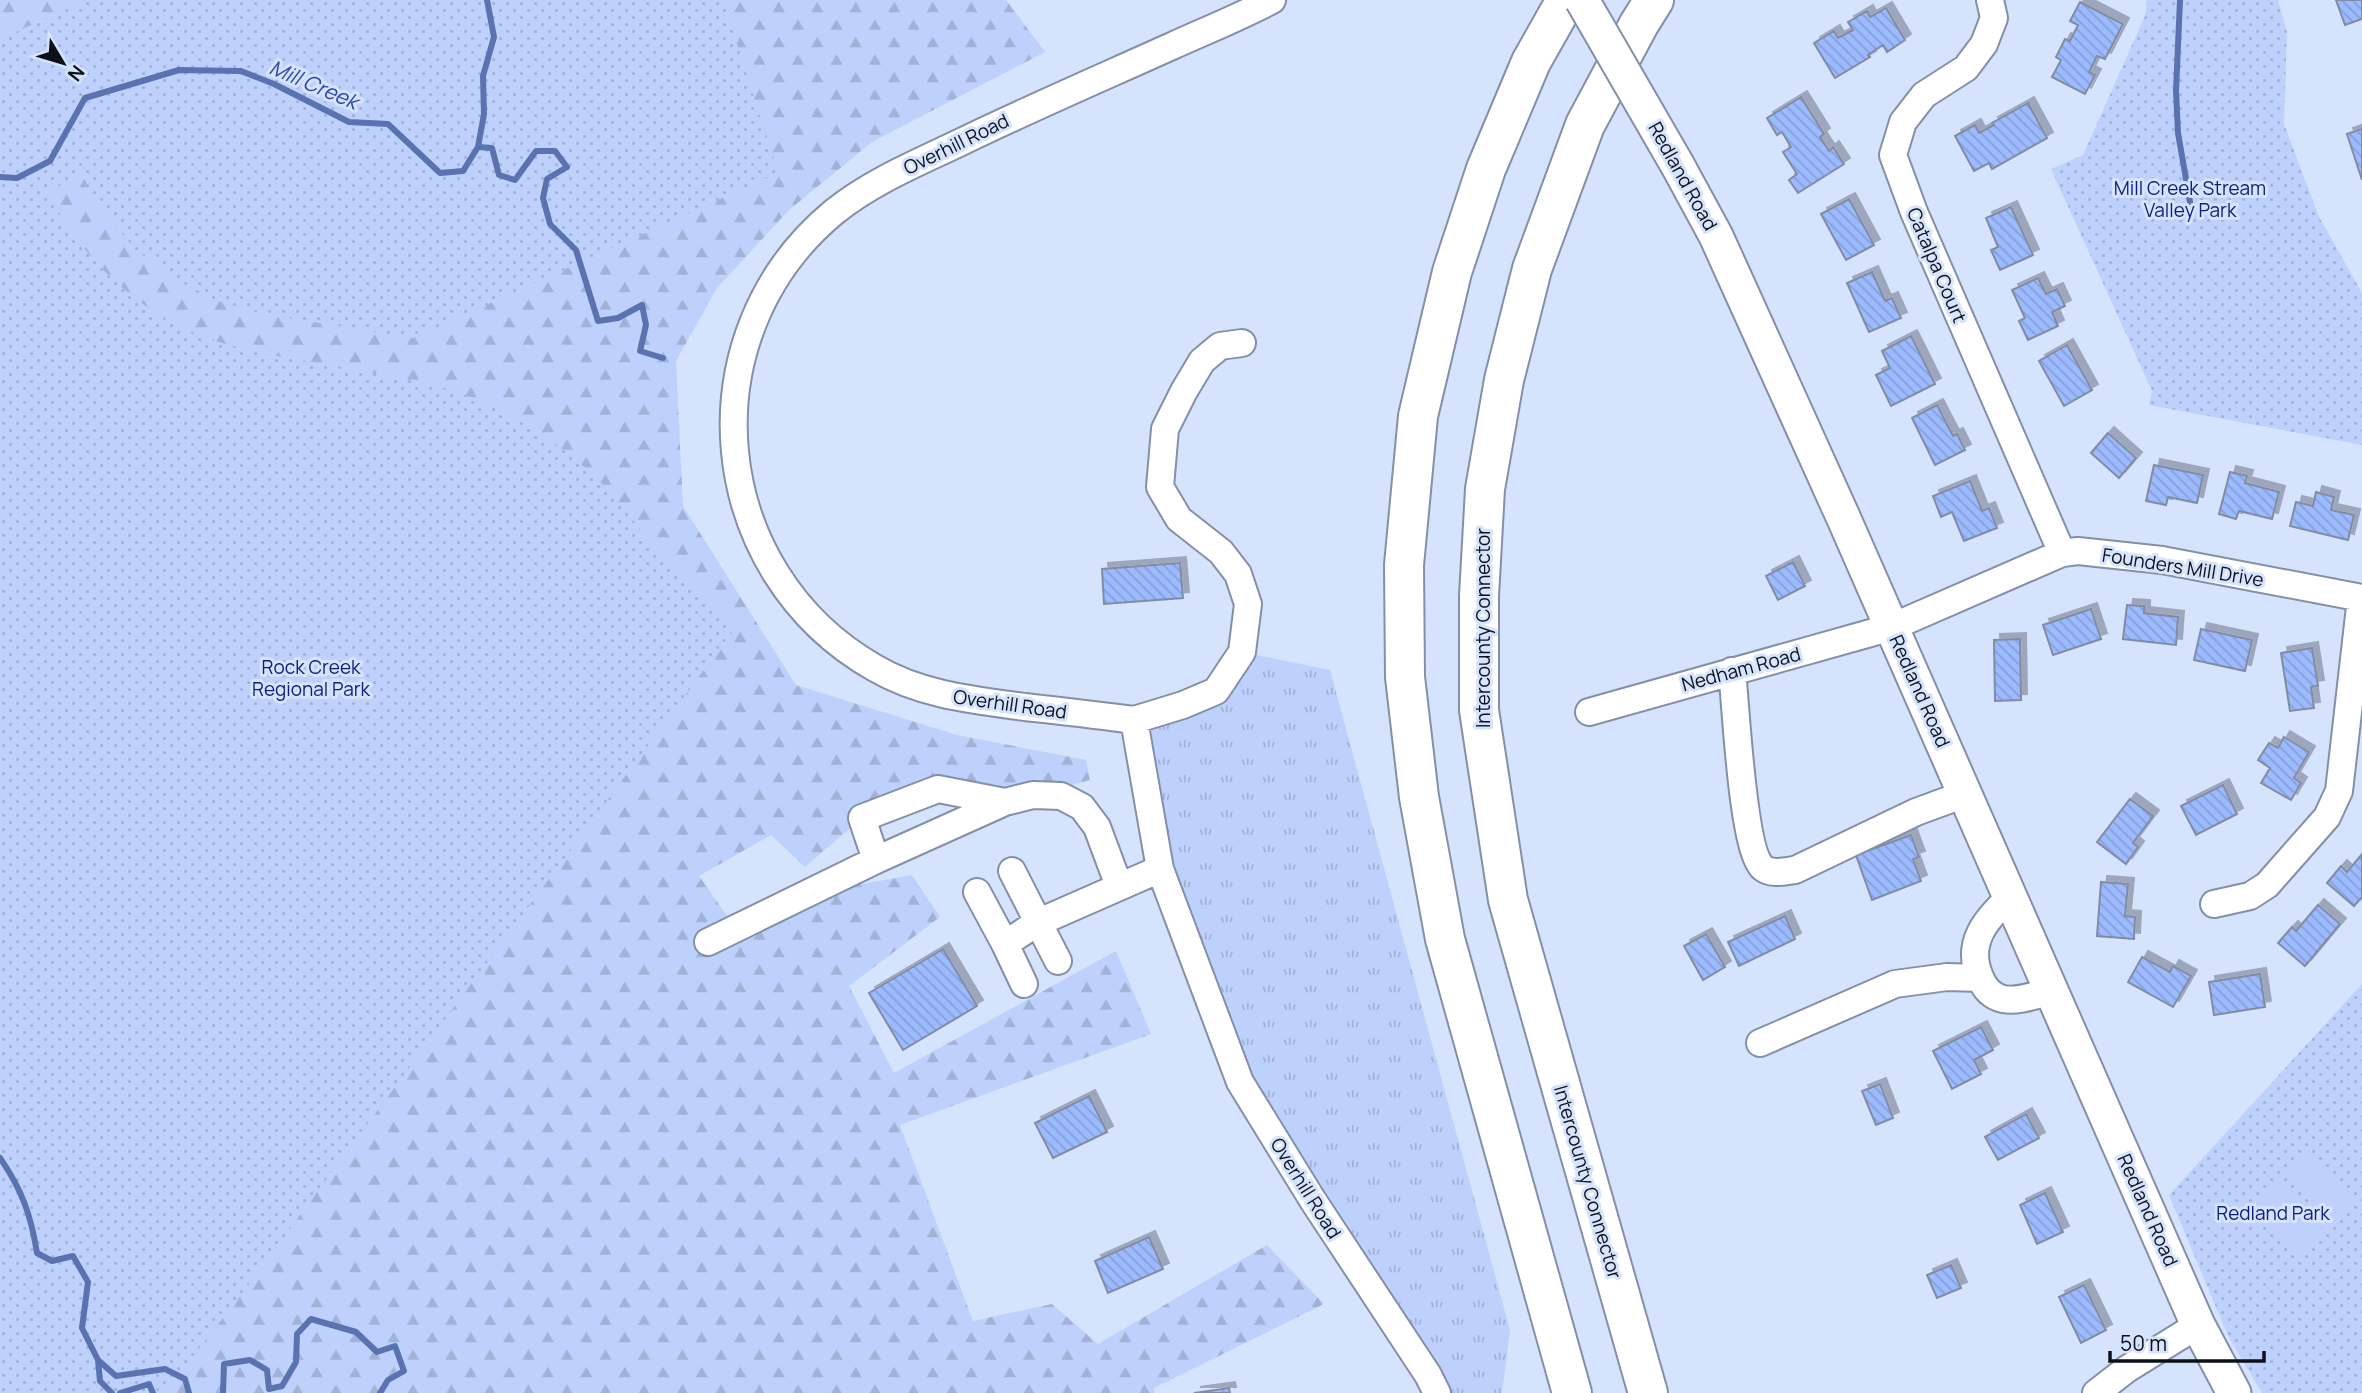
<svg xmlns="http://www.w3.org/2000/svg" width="2362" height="1393" viewBox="0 0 2362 1393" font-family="Manrope,sans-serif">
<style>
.grass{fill:url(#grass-tufts)}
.forest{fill:url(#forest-firs)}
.park{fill:url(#park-dots)}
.pitch{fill:#bed1fc}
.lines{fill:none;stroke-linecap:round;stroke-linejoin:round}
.stream{stroke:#5973b0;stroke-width:6}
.building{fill:url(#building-back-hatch);stroke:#818ca4;stroke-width:2;filter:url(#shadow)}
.minor-casing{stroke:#8490a8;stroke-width:30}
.major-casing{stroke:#8490a8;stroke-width:37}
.highway-casing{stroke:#8490a8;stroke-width:42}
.minor{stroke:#fff;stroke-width:26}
.major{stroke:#fff;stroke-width:33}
.highway{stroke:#fff;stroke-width:38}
.major-bridge-casing{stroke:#8490a8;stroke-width:37;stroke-linecap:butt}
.major-bridge{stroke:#fff;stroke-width:33}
.labels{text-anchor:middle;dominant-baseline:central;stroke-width:6;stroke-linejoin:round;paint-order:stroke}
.street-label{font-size:19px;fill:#0c1019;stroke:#d6e3fd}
.park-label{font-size:19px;fill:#0b1f7e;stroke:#d6e3fd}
.water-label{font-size:21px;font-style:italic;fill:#2a4bab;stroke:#d6e3fd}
</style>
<defs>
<pattern id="grass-tufts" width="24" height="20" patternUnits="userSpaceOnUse" patternTransform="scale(1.75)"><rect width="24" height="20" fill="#bed1fc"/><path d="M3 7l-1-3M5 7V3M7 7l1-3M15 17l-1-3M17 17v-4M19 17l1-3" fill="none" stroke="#a2b2d7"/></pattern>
<pattern id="forest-firs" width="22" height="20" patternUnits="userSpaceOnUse" patternTransform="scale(1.75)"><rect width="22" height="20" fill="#bed1fc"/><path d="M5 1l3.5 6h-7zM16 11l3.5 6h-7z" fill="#a2b2d7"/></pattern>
<pattern id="park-dots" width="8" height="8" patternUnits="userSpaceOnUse" patternTransform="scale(1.75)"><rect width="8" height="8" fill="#bed1fc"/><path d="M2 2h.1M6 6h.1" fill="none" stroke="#a2b2d7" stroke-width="1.8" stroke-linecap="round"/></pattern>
<pattern id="building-back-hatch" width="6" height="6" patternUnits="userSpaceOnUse" patternTransform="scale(1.75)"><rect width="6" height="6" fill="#9cbafe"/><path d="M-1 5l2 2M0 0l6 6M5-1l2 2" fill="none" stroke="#859fd9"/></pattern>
<filter id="shadow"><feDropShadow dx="6" dy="-6" stdDeviation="0" flood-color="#0004"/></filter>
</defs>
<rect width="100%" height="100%" fill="#d6e3fd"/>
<path class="grass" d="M 1242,652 L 1330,670 L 1510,1330 L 1502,1393 L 1437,1393 L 1240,1082 L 1160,869 L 1134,720 L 1183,705 Z"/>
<path class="forest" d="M 0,0 L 1006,0 L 1045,52 L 872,142 L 789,210 L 717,288 L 676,361 L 683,506 L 796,685 L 957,735 L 1086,760 L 1090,780 L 1005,802 L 938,789 L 862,818 L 805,867 L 771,835 L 699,876 L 744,940 L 839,888 L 912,875 L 940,917 L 849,986 L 894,1073 L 1116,951 L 1151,1034 L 900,1125 L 973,1321 L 1052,1304 L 1098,1344 L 1267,1245 L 1324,1304 L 1154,1388 L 1154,1393 L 0,1393 Z"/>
<path class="park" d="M 87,0 L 723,0 L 778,173 L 413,338 L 263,314 L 218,301 L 177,280 L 136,250 L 100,208 L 83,176 L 47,191 C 80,257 137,312 207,338 C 258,356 315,361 368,372 C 408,379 448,386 485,403 C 527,423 570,450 602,484 C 630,514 653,548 681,577 C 699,594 717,611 735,628 L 246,1288 L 165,1393 L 0,1393 L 0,39 Z
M 2147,0 L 2278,0 L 2287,32 L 2284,124 L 2319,217 L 2362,293 L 2362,445 L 2149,405 L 2152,391 L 2051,169 L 2083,155 L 2145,16 Z
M 2362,984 L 2362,1393 L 2262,1393 L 2228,1336 L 2169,1195 Z"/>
<path class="pitch" d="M 2309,1149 L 2358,1202 L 2334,1225 L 2285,1172 Z
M 2276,1180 L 2326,1233 L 2301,1256 L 2252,1203 Z"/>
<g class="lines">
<path class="stream" d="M 2180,0 L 2176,91 L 2178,133 L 2190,202
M 478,147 L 492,148 L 499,175 L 515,180 L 536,151 L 555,151 L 567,167 L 547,179 L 543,198 L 550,224 L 576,250 L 598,321 L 618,318 L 642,305 L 646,325 L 640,351 L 663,358
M 0,177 L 17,178 L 50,161 L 85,98 L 179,70 L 241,71 L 274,84 L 349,122 L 388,124 L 440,173 L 463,171 L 478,147 L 484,114 L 483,76 L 494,37 L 487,0
M 0,1158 C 22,1190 31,1215 37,1253 L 52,1261 L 73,1256 L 88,1282 L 82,1328 L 98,1360 L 116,1376 L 165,1369 L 185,1379 L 189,1393
M 98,1360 L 100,1381 L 112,1393
M 120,1393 L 149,1384 L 153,1393
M 223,1393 L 224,1364 L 250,1360 L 267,1370 L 269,1389 L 282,1386 L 296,1362 L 297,1334 L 311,1319 L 356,1332 L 377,1352 L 395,1346 L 404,1371 L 388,1380 L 380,1393"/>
</g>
<path class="building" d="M 2336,0 L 2362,0 L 2362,19 L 2345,25 Z
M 2080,2 L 2123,24 L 2105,59 L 2097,56 L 2089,72 L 2095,75 L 2085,94 L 2052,77 L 2061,60 L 2056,57 L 2065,39 L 2070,41 L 2078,25 L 2070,21 Z
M 1886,8 L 1905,40 L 1887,52 L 1883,45 L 1868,55 L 1870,57 L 1835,78 L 1814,43 L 1834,31 L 1838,38 L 1853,30 L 1848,22 L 1867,11 L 1870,17 Z
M 1801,97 L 1824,134 L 1820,137 L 1829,151 L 1833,147 L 1844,164 L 1798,193 L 1789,180 L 1797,174 L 1783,152 L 1791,147 L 1782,132 L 1777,135 L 1767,118 Z
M 2028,103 L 2047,138 L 1992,169 L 1989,163 L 1974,171 L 1955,136 L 1975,125 L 1979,133 L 1994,125 L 1992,123 Z
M 2362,129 L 2362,180 L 2347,134 Z
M 1849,199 L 1874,245 L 1846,260 L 1821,214 Z
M 2011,207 L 2033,255 L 2000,270 L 1991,250 L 1998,247 L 1986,218 Z
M 1872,272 L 1885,301 L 1892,298 L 1901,318 L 1869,332 L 1847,283 Z
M 2038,278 L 2046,294 L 2057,289 L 2065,306 L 2052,312 L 2058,326 L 2028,340 L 2019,321 L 2025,318 L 2012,290 Z
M 1911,336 L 1935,384 L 1891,406 L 1876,375 L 1890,368 L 1882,351 Z
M 2067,345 L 2092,390 L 2064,406 L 2039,361 Z
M 1937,405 L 1953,436 L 1957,434 L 1965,450 L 1935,465 L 1912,418 Z
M 2108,433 L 2136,458 L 2119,478 L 2091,453 Z
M 2154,465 L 2203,475 L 2197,503 L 2168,497 L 2166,505 L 2146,501 Z
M 2230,472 L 2247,476 L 2245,483 L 2279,492 L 2272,519 L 2239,511 L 2236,519 L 2219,514 Z
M 1970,481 L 1982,511 L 1989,508 L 1997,528 L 1964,541 L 1952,512 L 1941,517 L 1933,496 Z
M 2316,492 L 2334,497 L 2331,510 L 2354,515 L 2348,540 L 2290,526 L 2296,502 L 2313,506 Z
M 1793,562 L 1805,586 L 1778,600 L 1766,576 Z
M 1180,563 L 1183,598 L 1104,604 L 1102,569 Z
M 2127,605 L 2144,606 L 2144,613 L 2178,617 L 2176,645 L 2123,639 Z
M 2091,609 L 2101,639 L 2053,655 L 2043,625 Z
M 2201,629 L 2252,640 L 2245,671 L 2194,660 Z
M 2020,639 L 2021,700 L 1995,701 L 1994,640 Z
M 2312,648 L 2318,686 L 2311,687 L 2314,708 L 2290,711 L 2281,653 Z
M 2284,737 L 2309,752 L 2294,778 L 2301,783 L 2291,800 L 2261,783 L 2270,768 L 2258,760 L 2269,743 L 2278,748 Z
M 2223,785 L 2237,814 L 2196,835 L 2181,806 Z
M 2130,799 L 2153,816 L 2133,843 L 2138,847 L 2126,864 L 2097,842 Z
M 1911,835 L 1919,857 L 1913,859 L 1921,881 L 1872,900 L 1856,855 Z
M 2362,854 L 2362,897 L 2354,906 L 2327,883 L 2341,866 L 2347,872 Z
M 2101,882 L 2128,884 L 2125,916 L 2135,917 L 2134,939 L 2097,936 Z
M 2318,905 L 2340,924 L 2305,966 L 2278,943 L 2292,927 L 2296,931 Z
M 1785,916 L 1795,939 L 1739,966 L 1728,942 Z
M 1706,934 L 1725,967 L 1703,980 L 1684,946 Z
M 943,949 L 977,1006 L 903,1050 L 869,993 Z
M 2142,957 L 2170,972 L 2173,966 L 2191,976 L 2173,1007 L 2128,982 Z
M 2260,974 L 2265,1007 L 2214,1015 L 2209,982 Z
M 1981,1027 L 1993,1050 L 1974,1060 L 1981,1074 L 1952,1089 L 1933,1051 Z
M 1880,1084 L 1893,1118 L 1876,1125 L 1862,1091 Z
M 1089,1096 L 1107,1132 L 1053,1158 L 1035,1123 Z
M 2026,1114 L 2039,1138 L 1998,1160 L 1985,1137 Z
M 2045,1193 L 2063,1232 L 2037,1244 L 2020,1205 Z
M 1149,1237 L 1163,1269 L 1108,1293 L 1095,1261 Z
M 1951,1265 L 1961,1288 L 1937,1298 L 1927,1275 Z
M 2084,1285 L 2106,1330 L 2081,1343 L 2059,1297 Z
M 1229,1388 L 1230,1393 L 1194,1393 Z"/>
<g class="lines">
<defs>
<path id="minor" d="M 1272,0 C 1240,17 1205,31 1172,46 C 1101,78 1029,109 959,143 C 917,163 871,182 834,212 C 684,336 706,572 875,668 C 921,695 973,700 1025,707 C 1061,711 1098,715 1134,720 L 1160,869 L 1240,1082 L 1312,1199 L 1428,1375 L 1437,1393
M 1990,0 L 1994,18 L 1984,44 L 1966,68 L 1924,95 L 1903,122 L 1893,155 L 1914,212 L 2062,553
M 1732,671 C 1736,705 1742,850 1763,868 C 1772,875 1785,871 1795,870 L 1916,812 L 1965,794
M 1589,712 L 1892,627 L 2062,553 L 2078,551 L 2162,560 L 2362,598
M 1134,720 L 1183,705 L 1216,691 L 1242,652 L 1248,604 L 1238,574 L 1221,552 L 1179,519 L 1160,487 L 1165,429 L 1184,391 L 1202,361 L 1220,346 L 1242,343
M 876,860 L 862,818 L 938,789 L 1005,802
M 1012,871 L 1058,961
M 977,892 L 1005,944
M 2010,897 C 1986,919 1965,943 1980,977 C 1984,988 1991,996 2003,999 C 2018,1002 2036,995 2052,991
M 2214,904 L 2250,896 L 2267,885 L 2327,817 L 2339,791 L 2361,598
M 708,942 L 876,860 L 1005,802 L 1033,795 L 1061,796 L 1082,807 L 1097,827 L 1119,886
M 1024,984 L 1005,944 L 1037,923 L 1160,869
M 1760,1043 L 1895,984 L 1947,977 L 1980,978
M 2096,1393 L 2127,1369 L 2198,1325"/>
<path id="major" d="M 1678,166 L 1716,236 L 1844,519 L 2198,1325 L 2234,1393"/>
<path id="highway" d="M 1566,0 L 1531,62 L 1486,169 L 1452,272 L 1418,416 L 1404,565 L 1405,677 L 1419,797 L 1445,939 L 1572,1393
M 1648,1393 L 1508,900 L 1479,710 L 1479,596 L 1485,489 L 1504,380 L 1532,269 L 1585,125 L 1639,24 L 1654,0"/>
</defs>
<use href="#minor" class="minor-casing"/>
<use href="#major" class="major-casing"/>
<use href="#highway" class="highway-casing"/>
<use href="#minor" class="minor"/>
<use href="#major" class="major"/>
<use href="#highway" class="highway"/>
<defs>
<path id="major-bridge" d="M 1582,0 L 1678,166"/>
</defs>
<use href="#major-bridge" class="major-bridge-casing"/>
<use href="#major-bridge" class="major-bridge"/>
</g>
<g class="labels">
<g class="street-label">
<text transform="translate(956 144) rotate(-26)">Overhill Road</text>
<text transform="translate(1683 176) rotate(61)">Redland Road</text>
<text transform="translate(1937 265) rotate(67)">Catalpa Court</text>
<text transform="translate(2183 567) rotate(9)">Founders Mill Drive</text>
<text transform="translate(1483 628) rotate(-90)">Intercounty Connector</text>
<text transform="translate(1741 669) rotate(-15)">Nedham Road</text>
<text transform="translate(1920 691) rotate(66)">Redland Road</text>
<text transform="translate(1010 704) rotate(8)">Overhill Road</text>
<text transform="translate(1588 1182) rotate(74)">Intercounty Connector</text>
<text transform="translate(1306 1188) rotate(58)">Overhill Road</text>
<text transform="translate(2148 1210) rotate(66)">Redland Road</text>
</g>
<g class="park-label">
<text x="2190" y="188">Mill Creek Stream<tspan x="2190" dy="22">Valley Park</tspan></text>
<text x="311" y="667">Rock Creek<tspan x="311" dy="22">Regional Park</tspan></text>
<text x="2273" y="1213">Redland Park</text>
</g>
<g class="water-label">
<text transform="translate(314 84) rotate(23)">Mill Creek</text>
</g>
</g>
<g transform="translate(63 63) rotate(128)" stroke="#d6e3fd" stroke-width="5" paint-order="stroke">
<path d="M0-5L12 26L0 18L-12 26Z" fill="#0c1019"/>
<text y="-10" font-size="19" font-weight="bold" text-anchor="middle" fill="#0c1019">N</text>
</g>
<path d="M2110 1351v10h154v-10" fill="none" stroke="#0c1019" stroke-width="3.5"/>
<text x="2120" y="1351" font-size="21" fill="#0c1019" stroke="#d6e3fd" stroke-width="5" paint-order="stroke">50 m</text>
</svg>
